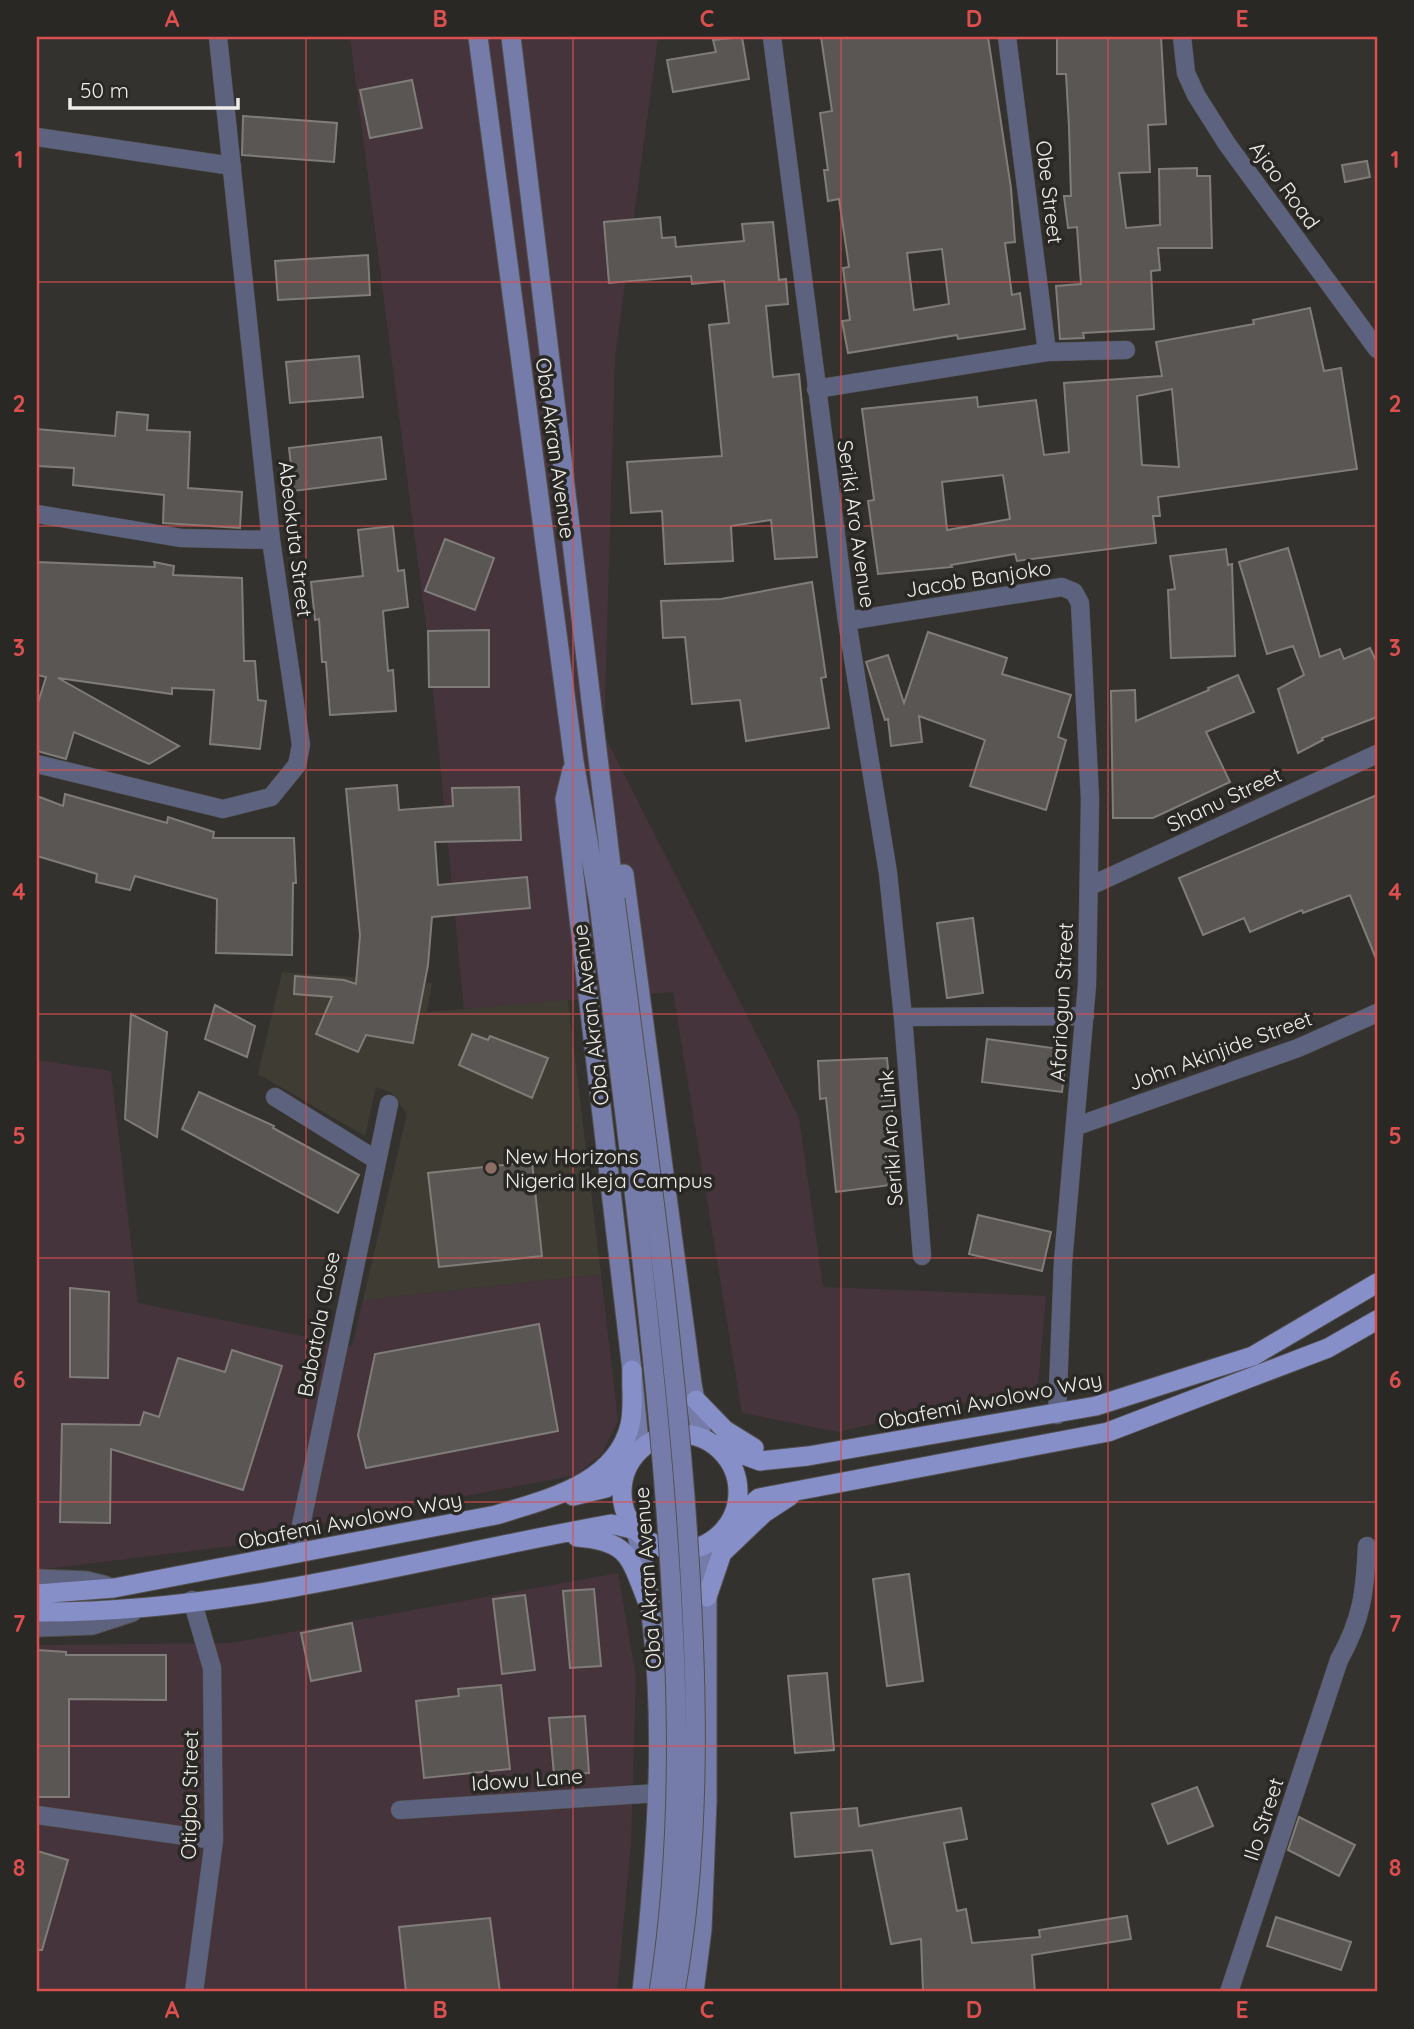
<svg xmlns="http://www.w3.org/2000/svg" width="1414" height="2029" viewBox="0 0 1414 2029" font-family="Quicksand,sans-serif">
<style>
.commercial{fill:#46343c}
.built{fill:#3f3c33}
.building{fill:#5a5654;stroke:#807d79;stroke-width:2;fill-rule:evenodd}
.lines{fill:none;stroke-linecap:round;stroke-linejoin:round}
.minor-casing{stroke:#51504d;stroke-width:19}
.tertiary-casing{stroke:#51504d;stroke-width:21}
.secondary-casing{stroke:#51504d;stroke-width:21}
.primary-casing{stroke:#51504d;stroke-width:21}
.minor{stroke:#5d627e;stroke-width:18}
.tertiary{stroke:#5d627e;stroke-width:19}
.secondary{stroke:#757ca9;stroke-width:19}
.primary{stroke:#878fc9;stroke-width:19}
.secondary-bridge-casing{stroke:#51504d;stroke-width:21;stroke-linecap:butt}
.secondary-bridge{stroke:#757ca9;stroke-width:19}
.grid{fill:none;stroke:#db4f4f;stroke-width:2;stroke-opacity:0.55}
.education-dot{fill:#8d6e63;stroke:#292825;stroke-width:2.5}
.labels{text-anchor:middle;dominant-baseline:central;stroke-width:7;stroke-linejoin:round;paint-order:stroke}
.street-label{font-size:21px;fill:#ededea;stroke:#292825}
.poi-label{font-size:21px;fill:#ededea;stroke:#292825;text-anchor:start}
.neatline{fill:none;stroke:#db4f4f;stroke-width:2.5}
.grid-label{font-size:23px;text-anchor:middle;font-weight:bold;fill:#db4f4f}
</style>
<rect width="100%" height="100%" fill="#33322f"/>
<path class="commercial" d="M 350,37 L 658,37 L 615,358 L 604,735 L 799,1118 L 823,1287 L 1046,1296 L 1038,1386 L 838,1432 L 742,1413 L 673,992 L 464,1009 L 428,640 Z
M 37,1060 L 111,1071 L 138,1303 L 352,1346 L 363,1300 L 601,1274 L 618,1421 L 602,1454 L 576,1475 L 312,1525 L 288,1539 L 37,1570 Z
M 618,1573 L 636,1677 L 631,1843 L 617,1992 L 37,1992 L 37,1645 L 231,1643 Z"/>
<path class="built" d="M 282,972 L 432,983 L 427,1012 L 568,1000 L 601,1274 L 363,1300 L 407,1114 L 392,1093 L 376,1087 L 365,1136 L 258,1074 Z"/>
<path class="building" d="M 742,37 L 749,79 L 673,92 L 667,60 L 716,52 L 713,40 Z
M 821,37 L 988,37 L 1011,188 L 1015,242 L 1005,243 L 1012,295 L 1020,293 L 1025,329 L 958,339 L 957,335 L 848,353 L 842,321 L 850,320 L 843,268 L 849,267 L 839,199 L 828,201 L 824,170 L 828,170 L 820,113 L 832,111 ZM 942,249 L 949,304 L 914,310 L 907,253 Z
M 1057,37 L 1161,37 L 1166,124 L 1148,125 L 1150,172 L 1119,173 L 1126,228 L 1160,225 L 1159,169 L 1197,168 L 1197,176 L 1210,176 L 1212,248 L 1158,248 L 1160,270 L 1151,271 L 1154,329 L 1083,333 L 1084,338 L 1060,339 L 1056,286 L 1081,284 L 1077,227 L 1068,228 L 1064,196 L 1071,196 L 1069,127 L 1066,74 L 1057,74 Z
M 412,80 L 422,128 L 370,138 L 360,90 Z
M 243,116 L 337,123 L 334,162 L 242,155 Z
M 1367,161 L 1370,177 L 1345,182 L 1342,165 Z
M 660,217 L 662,238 L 675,237 L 676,247 L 744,241 L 742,224 L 773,222 L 779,280 L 786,279 L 788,304 L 766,306 L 773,377 L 799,374 L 817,557 L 775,559 L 771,520 L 731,526 L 733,561 L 665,564 L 662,511 L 631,513 L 627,462 L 722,456 L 709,325 L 729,323 L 724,281 L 692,284 L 691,276 L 609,283 L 604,222 Z
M 368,255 L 370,295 L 278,300 L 275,261 Z
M 1310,308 L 1324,371 L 1341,368 L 1357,469 L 1158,497 L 1160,516 L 1153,516 L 1156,543 L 1017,561 L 1015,554 L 951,565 L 952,567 L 878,574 L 868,501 L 874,500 L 862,409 L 977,397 L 978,407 L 1036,400 L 1044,455 L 1069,452 L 1064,383 L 1162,376 L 1156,342 L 1254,324 L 1253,320 ZM 1172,389 L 1179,467 L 1142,465 L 1137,396 ZM 1003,475 L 1010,519 L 947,530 L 942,482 Z
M 359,356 L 363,397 L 290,403 L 286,362 Z
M 117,412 L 148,415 L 147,430 L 190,432 L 188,488 L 242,492 L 240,528 L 163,523 L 164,495 L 73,485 L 74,468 L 37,466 L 37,429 L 115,436 Z
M 381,437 L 386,479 L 294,491 L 289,448 Z
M 393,526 L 398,571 L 404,570 L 408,607 L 383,611 L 388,671 L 393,670 L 396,711 L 330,715 L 326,662 L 322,662 L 319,619 L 315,620 L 311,582 L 363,576 L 358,530 Z
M 445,539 L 494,558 L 475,610 L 425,591 Z
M 1288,548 L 1320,657 L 1340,649 L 1344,659 L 1370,648 L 1377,663 L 1377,717 L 1322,738 L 1323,740 L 1298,753 L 1278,689 L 1304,675 L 1293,646 L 1267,654 L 1239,562 Z
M 1226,549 L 1228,565 L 1232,564 L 1235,656 L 1171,658 L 1168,590 L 1175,589 L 1170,556 Z
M 37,562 L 155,567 L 154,562 L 174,566 L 173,575 L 242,578 L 244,661 L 255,661 L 258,700 L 266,701 L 260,749 L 210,744 L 214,690 L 172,688 L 172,694 L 58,678 L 179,746 L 149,764 L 74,732 L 66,759 L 37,751 L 37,706 L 46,677 L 37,675 Z
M 812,582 L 826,677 L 821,678 L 829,728 L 746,741 L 740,700 L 692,704 L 685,637 L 663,638 L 661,601 L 721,599 Z
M 489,630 L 489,687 L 429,687 L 428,631 Z
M 928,632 L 1007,658 L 1002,674 L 1071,695 L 1058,737 L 1066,740 L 1046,810 L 970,786 L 985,740 L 919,716 L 922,742 L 891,746 L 888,719 L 885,720 L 866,662 L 888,655 L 904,703 Z
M 1238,675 L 1254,712 L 1206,732 L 1230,782 L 1153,818 L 1113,818 L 1111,691 L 1135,690 L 1136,721 L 1209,690 L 1208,688 Z
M 397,785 L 399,810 L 453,806 L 452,788 L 519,787 L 521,840 L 435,842 L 438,885 L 527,877 L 530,908 L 432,917 L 428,965 L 413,1043 L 366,1035 L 358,1052 L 316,1034 L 332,997 L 294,994 L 295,976 L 344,980 L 356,984 L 360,935 L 346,789 Z
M 65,794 L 167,823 L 168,817 L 214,832 L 213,838 L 294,838 L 296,883 L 293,883 L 292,955 L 216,953 L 217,899 L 135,876 L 130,890 L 96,882 L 97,874 L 37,856 L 37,796 L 63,806 Z
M 1377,795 L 1377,961 L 1350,895 L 1303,913 L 1302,910 L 1250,932 L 1244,918 L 1203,935 L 1179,878 Z
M 973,918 L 983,993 L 947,998 L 937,923 Z
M 215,1005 L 255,1026 L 247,1057 L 205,1039 Z
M 131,1014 L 167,1032 L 157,1137 L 125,1119 Z
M 472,1034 L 488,1040 L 490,1036 L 548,1058 L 532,1098 L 459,1065 Z
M 987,1039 L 1067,1050 L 1062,1092 L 982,1082 Z
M 887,1058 L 899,1184 L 836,1192 L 826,1098 L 820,1099 L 818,1061 Z
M 199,1092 L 274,1126 L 273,1128 L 359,1175 L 338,1213 L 182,1129 Z
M 532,1162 L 542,1256 L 439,1267 L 428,1173 Z
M 978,1215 L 1051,1232 L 1042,1271 L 969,1254 Z
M 70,1288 L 109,1292 L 108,1378 L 70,1377 Z
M 539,1324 L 558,1431 L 366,1468 L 358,1435 L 375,1354 Z
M 232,1350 L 282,1366 L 243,1490 L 111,1449 L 110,1523 L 60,1522 L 62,1424 L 140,1425 L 144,1412 L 159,1417 L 178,1358 L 225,1372 Z
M 909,1574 L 923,1681 L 887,1686 L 873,1579 Z
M 594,1589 L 601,1666 L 570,1668 L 563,1591 Z
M 525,1595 L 535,1670 L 502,1674 L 493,1599 Z
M 352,1623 L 361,1671 L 311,1681 L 301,1633 Z
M 37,1650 L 66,1652 L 66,1655 L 166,1655 L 166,1700 L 69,1699 L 69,1797 L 37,1797 Z
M 827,1673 L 834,1750 L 795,1753 L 788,1676 Z
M 501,1685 L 510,1769 L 424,1778 L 416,1701 L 459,1696 L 458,1689 Z
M 585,1716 L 589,1773 L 554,1775 L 549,1718 Z
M 1197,1787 L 1213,1826 L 1168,1844 L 1152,1804 Z
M 857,1808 L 859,1826 L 961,1808 L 967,1839 L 944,1843 L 957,1911 L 966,1909 L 972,1943 L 1040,1937 L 1039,1930 L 1127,1916 L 1131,1939 L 1032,1955 L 1035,1992 L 923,1992 L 921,1939 L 891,1944 L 872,1850 L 795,1857 L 791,1813 Z
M 1299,1817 L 1355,1845 L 1339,1876 L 1288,1850 Z
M 37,1851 L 68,1860 L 42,1950 L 37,1950 Z
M 1276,1917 L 1351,1942 L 1341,1970 L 1267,1946 Z
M 490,1918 L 500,1992 L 406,1992 L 399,1927 Z"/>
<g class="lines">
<defs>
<path id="minor" d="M 772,37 L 847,621 L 888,873 L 903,1017 L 922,1256
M 1007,37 L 1047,352
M 1182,37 L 1186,73 L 1196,95 L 1227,144 L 1377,349
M 37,137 L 232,166
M 816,389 L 1047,352 L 1126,350
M 37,514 L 181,538 L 271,540
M 847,621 L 1062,587 L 1074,592 L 1080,603 L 1090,799 L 1087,985 L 1063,1262 L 1057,1415
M 37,764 L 223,809 L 271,797 L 297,765 L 301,745 L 271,540 L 218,37
M 1090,886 L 1377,754
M 903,1017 L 1085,1016
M 275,1097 L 375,1159
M 1077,1126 L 1298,1048 L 1377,1013
M 295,1554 L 389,1104
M 192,1600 L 212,1668 L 214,1840 L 194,1992
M 400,1810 L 658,1793
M 37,1815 L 214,1840
M 1229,1992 L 1339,1660 C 1362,1619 1365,1592 1367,1546"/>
<path id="tertiary" d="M 37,1579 L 86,1581 L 106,1586
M 37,1627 L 92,1625 L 132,1612"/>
<path id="secondary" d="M 478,37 L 574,762 L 599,903
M 511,37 L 615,899
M 572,770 L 565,799 L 632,1370 L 639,1442 L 635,1454
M 624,874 L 692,1384 L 702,1438
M 636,1530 C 672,1679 658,1841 642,1992
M 694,1992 L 702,1929 L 707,1801 L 707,1559 L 727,1526"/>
<path id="primary" d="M 696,1400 L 725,1430 L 754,1448
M622 1492a58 58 0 1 1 116 0a58 58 0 1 1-116 0Z
M 714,1444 L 760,1461 L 808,1456 L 1096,1406 L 1253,1356 L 1377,1283
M 573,1496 L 606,1488 L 623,1468
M 727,1526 L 759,1498 L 1108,1432 L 1328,1348 L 1377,1320
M 577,1537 C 630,1541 630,1558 648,1603
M 37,1594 L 114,1588 L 496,1515 C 547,1499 616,1484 630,1425 C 634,1408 631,1387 632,1370
M 707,1597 L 722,1553 L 764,1513 L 790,1496
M 37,1612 C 230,1614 421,1558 611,1524 L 636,1530"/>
</defs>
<use href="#minor" class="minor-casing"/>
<use href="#tertiary" class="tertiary-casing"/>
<use href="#secondary" class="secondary-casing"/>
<use href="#primary" class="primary-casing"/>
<use href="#minor" class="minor"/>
<use href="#tertiary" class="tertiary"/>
<use href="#secondary" class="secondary"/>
<use href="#primary" class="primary"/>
<defs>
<path id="secondary-bridge" d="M 615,899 C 641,1099 669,1296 685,1497 C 697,1660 704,1830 675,1992
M 599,903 C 622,1093 647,1282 663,1472 C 677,1645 686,1819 659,1992"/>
</defs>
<use href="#secondary-bridge" class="secondary-bridge-casing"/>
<use href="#secondary-bridge" class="secondary-bridge"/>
</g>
<path class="grid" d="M 306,37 L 306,1992M 573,37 L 573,1992M 841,37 L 841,1992M 1108,37 L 1108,1992M 37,282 L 1377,282M 37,526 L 1377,526M 37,770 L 1377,770M 37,1014 L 1377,1014M 37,1258 L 1377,1258M 37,1502 L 1377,1502M 37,1746 L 1377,1746"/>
<circle class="education-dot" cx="491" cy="1168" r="7"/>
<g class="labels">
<g class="street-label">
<text transform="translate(1285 185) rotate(54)">Ajao Road</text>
<text transform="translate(1050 192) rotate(83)">Obe Street</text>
<text transform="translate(556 448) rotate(82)">Oba Akran Avenue</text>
<text transform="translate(857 524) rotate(82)">Seriki Aro Avenue</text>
<text transform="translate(296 539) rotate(83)">Abeokuta Street</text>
<text transform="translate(978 578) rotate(-9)">Jacob Banjoko</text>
<text transform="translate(1224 799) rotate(-25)">Shanu Street</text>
<text transform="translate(1061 1002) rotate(-87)">Afariogun Street</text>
<text transform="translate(590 1015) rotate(-97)">Oba Akran Avenue</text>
<text transform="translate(1220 1050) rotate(-20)">John Akinjide Street</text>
<text transform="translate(890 1138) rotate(-94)">Seriki Aro Link</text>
<text transform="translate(318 1324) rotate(-79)">Babatola Close</text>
<text transform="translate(990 1400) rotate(-11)">Obafemi Awolowo Way</text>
<text transform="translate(350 1520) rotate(-11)">Obafemi Awolowo Way</text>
<text transform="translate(647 1578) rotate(-94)">Oba Akran Avenue</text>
<text transform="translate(527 1779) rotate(-4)">Idowu Lane</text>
<text transform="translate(189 1795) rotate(-89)">Otigba Street</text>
<text transform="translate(1263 1819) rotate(-72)">Ilo Street</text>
</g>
<g class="poi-label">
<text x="505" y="1156">New Horizons<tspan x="505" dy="24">Nigeria Ikeja Campus</tspan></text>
</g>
</g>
<rect width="1414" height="2029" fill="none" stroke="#292825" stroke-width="77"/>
<path d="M70 98v10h168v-10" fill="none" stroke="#ededea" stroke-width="3.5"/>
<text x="80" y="98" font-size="21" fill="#ededea" stroke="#292825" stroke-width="5" paint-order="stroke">50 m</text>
<rect x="38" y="38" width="1338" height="1952" class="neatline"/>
<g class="grid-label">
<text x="172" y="27">A</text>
<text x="440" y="27">B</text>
<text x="707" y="27">C</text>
<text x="974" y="27">D</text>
<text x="1242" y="27">E</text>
<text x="19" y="168">1</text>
<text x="1395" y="168">1</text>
<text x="19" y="412">2</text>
<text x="1395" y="412">2</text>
<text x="19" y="656">3</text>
<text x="1395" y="656">3</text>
<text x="19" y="900">4</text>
<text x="1395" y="900">4</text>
<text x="19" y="1144">5</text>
<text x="1395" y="1144">5</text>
<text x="19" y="1388">6</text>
<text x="1395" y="1388">6</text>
<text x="19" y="1632">7</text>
<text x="1395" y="1632">7</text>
<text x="19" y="1876">8</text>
<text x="1395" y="1876">8</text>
<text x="172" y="2018">A</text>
<text x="440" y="2018">B</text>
<text x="707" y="2018">C</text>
<text x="974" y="2018">D</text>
<text x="1242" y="2018">E</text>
</g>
</svg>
